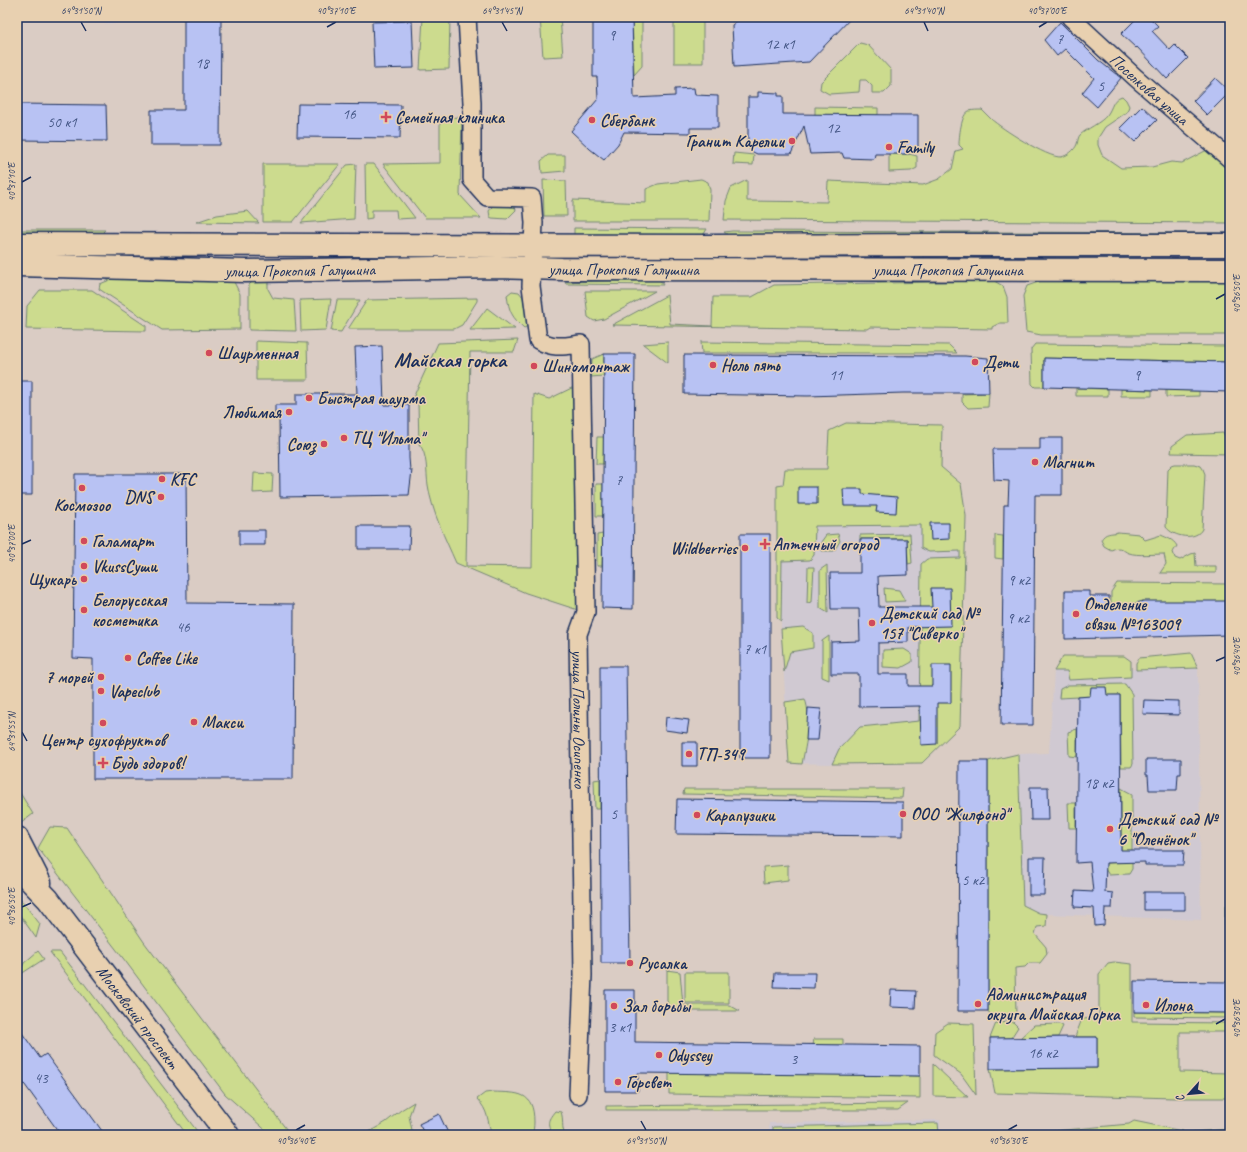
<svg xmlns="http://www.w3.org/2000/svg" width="1247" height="1152" viewBox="0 0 1247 1152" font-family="Caveat,sans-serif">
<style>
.built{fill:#d0c9d2}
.green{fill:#ccdb8e;stroke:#748576}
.building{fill:#b8c2f3;stroke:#1b2f5e}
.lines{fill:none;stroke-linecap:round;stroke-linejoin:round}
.street-casing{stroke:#1b2f5e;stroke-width:20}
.secondary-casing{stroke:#1b2f5e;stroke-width:25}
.street{stroke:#e8d0b0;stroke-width:17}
.secondary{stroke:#e8d0b0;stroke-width:22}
.ticks{fill:none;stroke:#1b2f5e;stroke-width:1.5}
.poi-dot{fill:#d1495b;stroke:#e8d0b0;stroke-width:1.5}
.labels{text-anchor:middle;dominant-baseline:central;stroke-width:3;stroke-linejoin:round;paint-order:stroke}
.number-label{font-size:15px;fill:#425483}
.street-label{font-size:17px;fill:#1b2f5e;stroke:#e8d0b0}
.poi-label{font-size:17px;font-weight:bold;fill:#1b2f5e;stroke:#e8d0b0;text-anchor:start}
.district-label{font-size:21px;font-weight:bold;fill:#1b2f5e;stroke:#e8d0b0}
.neatline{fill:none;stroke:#1b2f5e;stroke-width:1.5}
.ticks-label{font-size:10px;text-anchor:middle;fill:#1b2f5e}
</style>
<rect width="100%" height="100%" fill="#daccc4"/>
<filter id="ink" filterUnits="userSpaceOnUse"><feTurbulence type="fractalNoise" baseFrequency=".025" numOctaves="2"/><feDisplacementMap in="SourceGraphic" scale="8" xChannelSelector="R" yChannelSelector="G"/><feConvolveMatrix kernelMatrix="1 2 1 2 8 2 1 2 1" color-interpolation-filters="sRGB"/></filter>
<g filter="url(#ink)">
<path class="built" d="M 63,17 L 116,17 L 116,24 L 63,19 Z
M 932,483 L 966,516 L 960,726 L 922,763 L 832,764 L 789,763 L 781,625 L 783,485 Z
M 1198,668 L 1201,920 L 1047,914 L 1039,913 L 1023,905 L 1018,754 L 1049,753 L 1054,671 Z
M 940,1120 L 940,1131 L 1066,1131 L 1065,1135 L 1033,1135 L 1033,1133 L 938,1133 L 938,1124 L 773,1127 L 773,1135 L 769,1135 L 769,1123 Z"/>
<path class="green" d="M 423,17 L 450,17 L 449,69 L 420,70 Z
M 540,17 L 560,17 L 563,56 L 543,57 Z
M 632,17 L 642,17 L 642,66 L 634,75 Z
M 674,19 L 703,19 L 703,63 L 674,63 Z
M 860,43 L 868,45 L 891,70 L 891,86 L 884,93 L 872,93 L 872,86 L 866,80 L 860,80 L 859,92 L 829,94 L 820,89 L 821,82 Z
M 1122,96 L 1126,100 L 1129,106 L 1127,112 L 1105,127 L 1098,138 L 1098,145 L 1102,155 L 1121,168 L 1152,167 L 1171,162 L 1182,163 L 1207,150 L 1230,163 L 1230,223 L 724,220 L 726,201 L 731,188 L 747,180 L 747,201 L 827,202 L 828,181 L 923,185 L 939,179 L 952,169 L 956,151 L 963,149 L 959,145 C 959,137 961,114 969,111 C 973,110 978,110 982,110 C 985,113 988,116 991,119 C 1001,128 1047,158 1061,157 C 1067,156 1075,150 1077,144 C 1078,141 1078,137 1080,135 C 1086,129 1101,123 1107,115 C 1113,107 1112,99 1122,96 Z
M 815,107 L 878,108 L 878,115 L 815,115 Z
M 462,117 L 460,195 L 481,218 L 425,218 L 383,164 L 440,163 L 440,118 Z
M 734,153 L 754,155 L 753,165 L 733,164 Z
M 889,154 L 909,154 L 917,156 L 917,168 L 911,171 L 889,172 Z
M 548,155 L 565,155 L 565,171 L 542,173 L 541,161 Z
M 263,164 L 340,164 L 293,222 L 263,222 Z
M 356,164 L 354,219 L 301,223 L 347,165 Z
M 365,164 L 374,164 L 415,218 L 397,219 L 396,210 L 372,210 L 372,218 L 366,219 Z
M 701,179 L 708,182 L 710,190 L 709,221 L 573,221 L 573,200 L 646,203 L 646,189 L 658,184 Z
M 543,180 L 566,181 L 567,216 L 544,216 Z
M 494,204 L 514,205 L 516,210 L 507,219 L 492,218 L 490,217 L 489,211 Z
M 248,211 L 259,223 L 196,222 L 217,215 Z
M 574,228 L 707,229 L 704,234 L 695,237 L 574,236 Z
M 17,230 L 105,230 L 101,234 L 17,234 Z
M 732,231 L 1230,233 L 1230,238 L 731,237 L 724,232 Z
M 117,277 L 233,280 L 240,294 L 240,329 L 162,330 L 99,289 L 100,284 Z
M 268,279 L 268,289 L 273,298 L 294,300 L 296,331 L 249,330 L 249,285 L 253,281 Z
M 660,280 L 663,285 L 566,284 L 565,282 Z
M 1044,280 L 1230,281 L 1230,335 L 1041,335 L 1026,332 L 1023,296 L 1027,286 Z
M 994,281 L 1003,286 L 1007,297 L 1008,323 L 1000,323 L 992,327 L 992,329 L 870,327 L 867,329 L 612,325 L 667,295 L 670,324 L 712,326 L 713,297 L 752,297 L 774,285 Z
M 40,290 L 92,290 L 146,326 L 146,331 L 26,329 L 27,306 Z
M 512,291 L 519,292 L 523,297 L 528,326 L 524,328 C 512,317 509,312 507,295 Z
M 585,291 L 655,291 L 604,319 L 594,321 L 588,317 Z
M 477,298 L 477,301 L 462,325 L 454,329 L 348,329 L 367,300 Z
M 331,299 L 326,330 L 301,331 L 300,300 Z
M 337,300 L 360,300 L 341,332 L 331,331 Z
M 487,308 L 515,329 L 470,330 Z
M 518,340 L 514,352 L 470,352 L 466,566 L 532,567 L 534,394 L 549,399 L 582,383 L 578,610 L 526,593 L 456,563 C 445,538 432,512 428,485 C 426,473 428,454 419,444 L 418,404 L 417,401 L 412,400 L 438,343 Z
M 256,341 L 307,343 L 308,380 L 256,380 Z
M 668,342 L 668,363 L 643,344 Z
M 701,342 L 949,345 L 957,353 L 702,353 Z
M 1035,344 L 1230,346 L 1230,362 L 1044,358 L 1044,387 L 1035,387 L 1032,384 L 1031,349 Z
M 604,354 L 604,376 L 591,377 L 592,359 Z
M 1076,388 L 1108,389 L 1108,396 L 1076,396 Z
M 1121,389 L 1152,390 L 1152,396 L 1121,396 Z
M 1166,390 L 1199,391 L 1199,396 L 1166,397 Z
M 989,393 L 988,407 L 968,408 L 962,402 L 962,394 Z
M 846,423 L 942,425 L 941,467 L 961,484 L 966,516 L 960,726 L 922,763 L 832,764 L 839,749 L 860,727 L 919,721 L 921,564 L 927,559 L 960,558 L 960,551 L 929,552 L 921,548 L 921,525 L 815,526 L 814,555 L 810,560 L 782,561 L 781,621 L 777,618 L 777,486 L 783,485 L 785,469 L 827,469 L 829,431 Z
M 1223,433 L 1230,443 L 1230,454 L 1171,453 L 1172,446 L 1187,435 Z
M 597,437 L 604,437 L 603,464 L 596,464 Z
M 1175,464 L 1194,464 L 1201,466 L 1203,469 L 1205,474 L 1202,529 C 1196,541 1173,537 1166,527 L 1168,469 L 1172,465 Z
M 254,473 L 273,474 L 272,492 L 253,493 Z
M 596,484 L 603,484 L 603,516 L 596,516 Z
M 1118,532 L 1139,534 L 1145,540 L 1161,535 C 1167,538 1173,539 1177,546 L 1173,552 L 1175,558 L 1180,560 L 1191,554 L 1195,553 L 1196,566 L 1216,566 L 1216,573 L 1160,573 L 1166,564 L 1164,554 C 1155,554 1137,556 1129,553 C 1122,551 1122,545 1111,550 L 1104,546 L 1101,540 C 1105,532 1111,534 1118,532 Z
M 603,534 L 602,566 L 597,566 L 597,535 Z
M 838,534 L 840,541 L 834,551 L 822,551 L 821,542 L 826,535 Z
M 910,534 L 912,563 L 908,564 L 907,539 L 860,539 L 860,535 Z
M 995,535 L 1003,536 L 1003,559 L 995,558 Z
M 827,565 L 828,613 L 820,608 L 820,570 Z
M 808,567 L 814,567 L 812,602 L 807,603 Z
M 1117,583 L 1230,584 L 1230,605 L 1111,605 L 1111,592 Z
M 884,588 L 899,590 L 905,601 L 885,602 Z
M 803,627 L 813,633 L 813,648 L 790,652 L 784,672 L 781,629 Z
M 829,636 L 829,680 L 822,677 L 822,641 Z
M 904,649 L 912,654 L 912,662 L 901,668 L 883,667 L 883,650 Z
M 1191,653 L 1198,668 L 1136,670 L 1136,663 L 1139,658 Z
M 1063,656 L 1124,656 L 1131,661 L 1131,677 L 1069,680 L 1067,671 L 1054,671 Z
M 1125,684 L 1132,694 L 1133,764 L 1131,767 L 1121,767 L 1120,695 L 1059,698 L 1060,689 L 1068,685 Z
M 805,699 C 812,719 806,743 802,764 L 789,763 L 785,702 Z
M 1077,729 L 1077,757 L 1069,756 L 1068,732 Z
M 1018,754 L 1023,905 L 1039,913 L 1047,914 L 1046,926 L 1037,927 L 1035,934 L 1046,947 L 1047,954 L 1040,963 L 1029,963 L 1025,967 L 1015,968 L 1016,1015 L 1010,1019 L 994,1020 L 988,1011 L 988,761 Z
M 600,779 L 600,809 L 595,809 L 594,780 Z
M 17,788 L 33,814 L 20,824 L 17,819 Z
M 1121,788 L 1132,794 L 1132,869 L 1129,874 L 1109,875 L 1105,869 L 1106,863 L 1121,862 Z
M 684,789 L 903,789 L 902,798 L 683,794 Z
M 1068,803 L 1076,803 L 1076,828 L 1069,828 Z
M 50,827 L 67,828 L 144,942 L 290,1134 L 290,1135 L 271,1135 L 225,1094 L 126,962 L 38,848 Z
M 788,865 L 788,880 L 764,883 L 763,867 Z
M 20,899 L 40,924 L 36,938 L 17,911 L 17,901 Z
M 1225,906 L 1230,906 L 1230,952 L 1225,952 Z
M 38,951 L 44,959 L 18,976 L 24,963 Z
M 50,952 L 60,952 L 200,1135 L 187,1135 Z
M 1114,962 L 1132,964 L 1132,1022 L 1230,1023 L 1230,1032 L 1180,1032 L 1180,1072 L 1230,1073 L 1230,1098 L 1174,1098 L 995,1093 L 990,1069 L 1097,1068 L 1097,1037 L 1075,1037 L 1082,1019 L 1099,1018 L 1099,974 L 1108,963 Z
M 667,970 L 680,972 L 683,1005 L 729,1005 L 740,1011 L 673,1011 L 667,1001 Z
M 685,972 L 729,972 L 729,1003 L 685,1003 Z
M 1134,1012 L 1230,1013 L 1230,1018 L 1134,1017 Z
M 1013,1022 L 1018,1027 L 1011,1038 L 990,1038 L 996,1023 Z
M 948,1023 L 974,1024 L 976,1095 L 961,1074 L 934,1055 L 935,1032 Z
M 1059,1024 L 1063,1026 L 1058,1037 L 1020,1038 L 1034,1025 Z
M 814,1039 L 843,1039 L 843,1045 L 813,1045 Z
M 933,1064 L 968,1097 L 933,1096 Z
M 669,1072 L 920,1076 L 920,1098 L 669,1094 Z
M 493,1092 C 518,1093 534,1091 534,1122 C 534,1127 533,1131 533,1135 L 492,1135 C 487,1121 489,1111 477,1099 L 485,1093 Z
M 414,1102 L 409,1116 L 413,1135 L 364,1135 L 386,1122 L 401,1110 Z
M 908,1103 L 898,1110 L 606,1110 L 606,1106 Z
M 555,1111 L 561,1112 C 564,1120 561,1127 565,1135 L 552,1135 C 548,1123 546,1122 555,1111 Z
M 1134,1121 L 1182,1131 L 1182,1135 L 773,1135 L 773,1127 L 938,1123 L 939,1133 L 1033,1133 L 1129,1124 Z
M 1230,1129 L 1230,1135 L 1193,1135 L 1193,1132 Z"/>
<path class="building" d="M 184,17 L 221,17 L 220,145 L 151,145 L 151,110 L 184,110 Z
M 593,17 L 632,17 L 634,98 L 675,96 L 675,89 L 694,88 L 695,95 L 718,96 L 718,128 L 690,128 L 690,133 L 624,132 L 618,144 L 604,160 L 590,149 L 571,131 L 598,99 L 597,77 L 593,77 Z
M 742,17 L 852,17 L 809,62 L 734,67 L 732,25 Z
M 1138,17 L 1149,17 L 1158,26 L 1152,31 L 1170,50 L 1175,45 L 1188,58 L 1167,79 L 1137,47 L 1136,48 L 1121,34 Z
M 412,21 L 414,68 L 374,69 L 372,22 Z
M 1060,22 L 1098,60 L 1121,78 L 1097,107 L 1082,93 L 1094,78 L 1065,49 L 1057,56 L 1044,40 Z
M 1215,78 L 1230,92 L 1207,115 L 1193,101 Z
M 758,92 L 778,93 L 778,96 L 783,96 L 783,114 L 918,115 L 918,151 L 910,150 L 909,154 L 875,154 L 874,159 L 844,158 L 842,153 L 810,154 L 804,126 L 791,154 L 757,154 L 751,151 L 748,146 L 748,97 L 758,97 Z
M 17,104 L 106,105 L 107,141 L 17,140 Z
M 298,104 L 401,105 L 400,138 L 297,137 Z
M 1142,106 L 1157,120 L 1135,142 L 1120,128 Z
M 382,346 L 384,405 L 409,405 L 409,458 L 410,470 L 412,470 L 409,495 L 280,497 L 279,417 L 275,418 L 275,405 L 296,405 L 296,394 L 357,394 L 355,347 Z
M 604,354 L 635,354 L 633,609 L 602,608 Z
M 684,355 L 965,356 L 988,358 L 989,393 L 903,393 L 808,396 L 684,394 Z
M 1044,358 L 1230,362 L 1230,392 L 1044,387 Z
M 17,381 L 32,381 L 32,495 L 17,495 Z
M 1040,438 L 1062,438 L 1062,495 L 1035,495 L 1033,725 L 1001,725 L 1004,505 L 1008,505 L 1009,481 L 994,480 L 993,449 L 1040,449 Z
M 75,474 L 186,474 L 187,603 L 294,604 L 293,779 L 93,779 L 93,659 L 73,658 Z
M 798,487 L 817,487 L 817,504 L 798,504 Z
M 843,489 L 862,489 L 862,494 L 897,497 L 896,513 L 876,512 L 877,506 L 844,506 Z
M 930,523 L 949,523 L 949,539 L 931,540 Z
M 358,526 L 410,526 L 409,549 L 358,549 Z
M 239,530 L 265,530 L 265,545 L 239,545 Z
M 740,534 L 770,534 L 770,758 L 740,758 Z
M 860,539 L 907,539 L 908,575 L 878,576 L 879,607 L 932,607 L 931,588 L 950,588 L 951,626 L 908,627 L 908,642 L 878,643 L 878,674 L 908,674 L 908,686 L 932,686 L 932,665 L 951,665 L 951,703 L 937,703 L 937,744 L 921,745 L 920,706 L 859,707 L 859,674 L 831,674 L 831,642 L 860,641 L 859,609 L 831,609 L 830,573 L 860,573 Z
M 1065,591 L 1090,591 L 1090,596 L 1109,596 L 1109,607 L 1124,607 L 1143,601 L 1230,601 L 1230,635 L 1065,639 Z
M 600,666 L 626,666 L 630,963 L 601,963 Z
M 1091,687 L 1106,687 L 1107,695 L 1120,695 L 1121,850 L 1184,850 L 1183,865 L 1145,865 L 1145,862 L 1106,863 L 1105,892 L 1113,893 L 1112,908 L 1105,908 L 1104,925 L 1095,926 L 1094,908 L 1074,907 L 1075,891 L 1093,892 L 1090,862 L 1076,863 L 1078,697 L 1090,696 Z
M 1144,700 L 1179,701 L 1179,715 L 1143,714 Z
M 808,708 L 821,709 L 818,740 L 806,740 Z
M 666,717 L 689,720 L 687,733 L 665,730 Z
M 682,742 L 697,742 L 697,766 L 682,766 Z
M 1146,759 L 1181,759 L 1181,774 L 1178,774 L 1177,790 L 1149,790 L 1148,775 L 1146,775 Z
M 959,761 L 988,761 L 988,1011 L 958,1011 Z
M 1030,787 L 1048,787 L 1049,820 L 1031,820 Z
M 677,799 L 903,802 L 903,836 L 676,834 Z
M 1029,857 L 1045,857 L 1044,895 L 1029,895 Z
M 1144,892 L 1185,892 L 1185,910 L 1144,910 Z
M 775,973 L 815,973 L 814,988 L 774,987 Z
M 1134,981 L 1230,982 L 1230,1013 L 1134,1012 Z
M 605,990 L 635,990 L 635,1042 L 920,1046 L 920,1076 L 638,1073 L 638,1091 L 605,1091 Z
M 891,990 L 916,991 L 915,1008 L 890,1007 Z
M 17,1026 L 40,1058 L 46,1054 L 105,1135 L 61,1135 L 17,1074 Z
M 1075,1037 L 1097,1037 L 1097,1068 L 990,1069 L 990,1038 Z
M 439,1114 L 449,1135 L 425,1135 L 419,1124 Z"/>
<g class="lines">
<defs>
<g id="street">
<path id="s1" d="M 467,17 L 472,103 L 472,180 L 487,197 L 532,198 L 534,223 L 531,286 L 538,340 C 554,349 564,346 581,344 L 586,612 L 578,634 L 583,975 L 578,1095"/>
<path id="s2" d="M 1070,17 L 1136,78 L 1230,159"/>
</g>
<g id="secondary">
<path d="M 17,244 L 715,246 L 928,245 L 1230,245"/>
<path id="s3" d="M 17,265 L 245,271 L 498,267 L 562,269 L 1230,270"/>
<path d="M 17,838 L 40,883"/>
<path id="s4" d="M 17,867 L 48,899 L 228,1135"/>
</g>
</defs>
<use href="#street" class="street-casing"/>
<use href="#secondary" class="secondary-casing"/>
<use href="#street" class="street"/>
<use href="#secondary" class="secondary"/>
</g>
</g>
<path class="ticks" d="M 81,22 L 86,31M 502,22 L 507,31M 924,22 L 928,31M 327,27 L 336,22M 1039,27 L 1047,22M 22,182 L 31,177M 1216,299 L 1225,294M 22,544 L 31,540M 1216,661 L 1225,657M 22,732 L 27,741M 22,907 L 31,903M 1216,1024 L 1225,1019M 641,1121 L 646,1130M 296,1130 L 305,1125M 1008,1130 L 1017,1125"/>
<g class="poi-dot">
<path d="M384 111h4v4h4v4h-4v4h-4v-4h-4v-4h4z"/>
<circle cx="592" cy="120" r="4"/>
<circle cx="792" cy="141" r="4"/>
<circle cx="889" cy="147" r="4"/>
<circle cx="209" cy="353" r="4"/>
<circle cx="975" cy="362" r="4"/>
<circle cx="713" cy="365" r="4"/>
<circle cx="534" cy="366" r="4"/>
<circle cx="309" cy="398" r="4"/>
<circle cx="289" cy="412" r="4"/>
<circle cx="344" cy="438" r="4"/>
<circle cx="324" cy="444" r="4"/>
<circle cx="1035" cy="462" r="4"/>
<circle cx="162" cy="479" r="4"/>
<circle cx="82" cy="488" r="4"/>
<circle cx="161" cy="497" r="4"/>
<circle cx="84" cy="541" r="4"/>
<path d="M763 538h4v4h4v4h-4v4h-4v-4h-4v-4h4z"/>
<circle cx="745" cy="548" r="4"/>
<circle cx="84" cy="566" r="4"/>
<circle cx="84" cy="579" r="4"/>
<circle cx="84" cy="610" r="4"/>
<circle cx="1076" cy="614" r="4"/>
<circle cx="872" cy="623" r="4"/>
<circle cx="128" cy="658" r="4"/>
<circle cx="101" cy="677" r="4"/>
<circle cx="101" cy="691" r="4"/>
<circle cx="194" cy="722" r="4"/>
<circle cx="103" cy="723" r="4"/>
<circle cx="689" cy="754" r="4"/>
<path d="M101 757h4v4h4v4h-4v4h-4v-4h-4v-4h4z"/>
<circle cx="903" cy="814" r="4"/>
<circle cx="697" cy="815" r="4"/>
<circle cx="1110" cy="829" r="4"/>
<circle cx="630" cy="963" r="4"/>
<circle cx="978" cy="1004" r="4"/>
<circle cx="1146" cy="1005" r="4"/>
<circle cx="614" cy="1006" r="4"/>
<circle cx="659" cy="1055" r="4"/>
<circle cx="618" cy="1082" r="4"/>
</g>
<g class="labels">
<g class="number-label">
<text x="612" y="35">9</text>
<text x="1060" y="39">7</text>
<text x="780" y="44">12 к1</text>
<text x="202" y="63">18</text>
<text x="1101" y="86">5</text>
<text x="349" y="114">16</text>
<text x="62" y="122">50 к1</text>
<text x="833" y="128">12</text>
<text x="836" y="375">11</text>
<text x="1137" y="375">9</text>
<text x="619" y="480">7</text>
<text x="1019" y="580">9 к2</text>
<text x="1018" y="618">9 к2</text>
<text x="183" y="627">46</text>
<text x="755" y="649">7 к1</text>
<text x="1099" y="783">18 к2</text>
<text x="614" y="814">5</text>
<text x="973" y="880">5 к2</text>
<text x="620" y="1027">3 к1</text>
<text x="1043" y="1053">16 к2</text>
<text x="794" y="1059">3</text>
<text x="41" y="1078">43</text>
</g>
<g class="street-label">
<text stroke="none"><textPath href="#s2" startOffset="107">Поселковая улица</textPath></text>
<text stroke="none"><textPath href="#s3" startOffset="283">улица Прокопия Галушина</textPath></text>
<text stroke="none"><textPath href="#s3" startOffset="607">улица Прокопия Галушина</textPath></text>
<text stroke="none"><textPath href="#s3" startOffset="931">улица Прокопия Галушина</textPath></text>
<text stroke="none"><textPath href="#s1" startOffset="794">улица Полины Осипенко</textPath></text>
<text stroke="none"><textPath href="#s4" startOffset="193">Московский проспект</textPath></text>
</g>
<g class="poi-label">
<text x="395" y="117">Семейная клиника</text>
<text x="600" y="120">Сбербанк</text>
<text x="784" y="141" text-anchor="end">Гранит Карелии</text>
<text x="897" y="147">Family</text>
<text x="217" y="353">Шаурменная</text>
<text x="983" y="362">Дети</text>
<text x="721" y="365">Ноль пять</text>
<text x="542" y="366">Шиномонтаж</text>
<text x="317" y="398">Быстрая шаурма</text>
<text x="281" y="412" text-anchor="end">Любимая</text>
<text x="352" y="438">ТЦ "Ильма"</text>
<text x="316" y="444" text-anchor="end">Союз</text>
<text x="1043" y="462">Магнит</text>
<text x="170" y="479">KFC</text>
<text x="153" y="497" text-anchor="end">DNS</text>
<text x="82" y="505" text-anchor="middle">Космозоо</text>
<text x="92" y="541">Галамарт</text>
<text x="773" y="544">Аптечный огород</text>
<text x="737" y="548" text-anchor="end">Wildberries</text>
<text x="92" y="566">VkussСуши</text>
<text x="76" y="579" text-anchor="end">Щукарь</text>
<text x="92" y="600">Белорусская<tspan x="92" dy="20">косметика</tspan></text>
<text x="1084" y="604">Отделение<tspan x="1084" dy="20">связи №163009</tspan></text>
<text x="880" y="613">Детский сад №<tspan x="880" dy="20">157 "Сиверко"</tspan></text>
<text x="136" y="658">Coffee Like</text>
<text x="93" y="677" text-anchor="end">7 морей</text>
<text x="109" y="691">Vapeclub</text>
<text x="202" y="722">Макси</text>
<text x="103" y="740" text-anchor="middle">Центр сухофруктов</text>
<text x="697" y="754">ТП-349</text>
<text x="111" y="763">Будь здоров!</text>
<text x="911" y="814">ООО "Жилфонд"</text>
<text x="705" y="815">Карапузики</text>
<text x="1118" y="819">Детский сад №<tspan x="1118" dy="20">6 "Оленёнок"</tspan></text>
<text x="638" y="963">Русалка</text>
<text x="986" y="994">Администрация<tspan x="986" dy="20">округа Майская Горка</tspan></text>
<text x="1154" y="1005">Илона</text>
<text x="622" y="1006">Зал борьбы</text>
<text x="667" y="1055">Odyssey</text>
<text x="626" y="1082">Горсвет</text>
</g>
<g class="district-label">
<text x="450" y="360">Майская горка</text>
</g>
</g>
<rect width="1247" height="1152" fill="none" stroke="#e8d0b0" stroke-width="44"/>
<g transform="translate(1189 1094) rotate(243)" stroke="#e8d0b0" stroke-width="3" paint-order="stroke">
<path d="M0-3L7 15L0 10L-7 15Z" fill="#1b2f5e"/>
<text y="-6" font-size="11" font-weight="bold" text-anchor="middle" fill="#1b2f5e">С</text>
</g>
<rect x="22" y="22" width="1203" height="1108" class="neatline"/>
<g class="ticks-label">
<text x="81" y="14">64°31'50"N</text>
<text x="336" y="14">40°37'10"E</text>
<text x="502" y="14">64°31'45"N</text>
<text x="924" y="14">64°31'40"N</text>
<text x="1047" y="14">40°37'00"E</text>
<text transform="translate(11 182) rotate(-90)" y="4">40°37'10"E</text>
<text transform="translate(1236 294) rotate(-90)" y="4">40°36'50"E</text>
<text transform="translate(11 544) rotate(-90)" y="4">40°37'00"E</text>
<text transform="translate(1236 657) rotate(-90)" y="4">40°36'40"E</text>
<text transform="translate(11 732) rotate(-90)" y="4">64°31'55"N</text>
<text transform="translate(11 907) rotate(-90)" y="4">40°36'50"E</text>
<text transform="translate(1236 1019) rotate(-90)" y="4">40°36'30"E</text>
<text x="296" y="1144">40°36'40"E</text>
<text x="646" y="1144">64°31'50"N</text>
<text x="1008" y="1144">40°36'30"E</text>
</g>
</svg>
